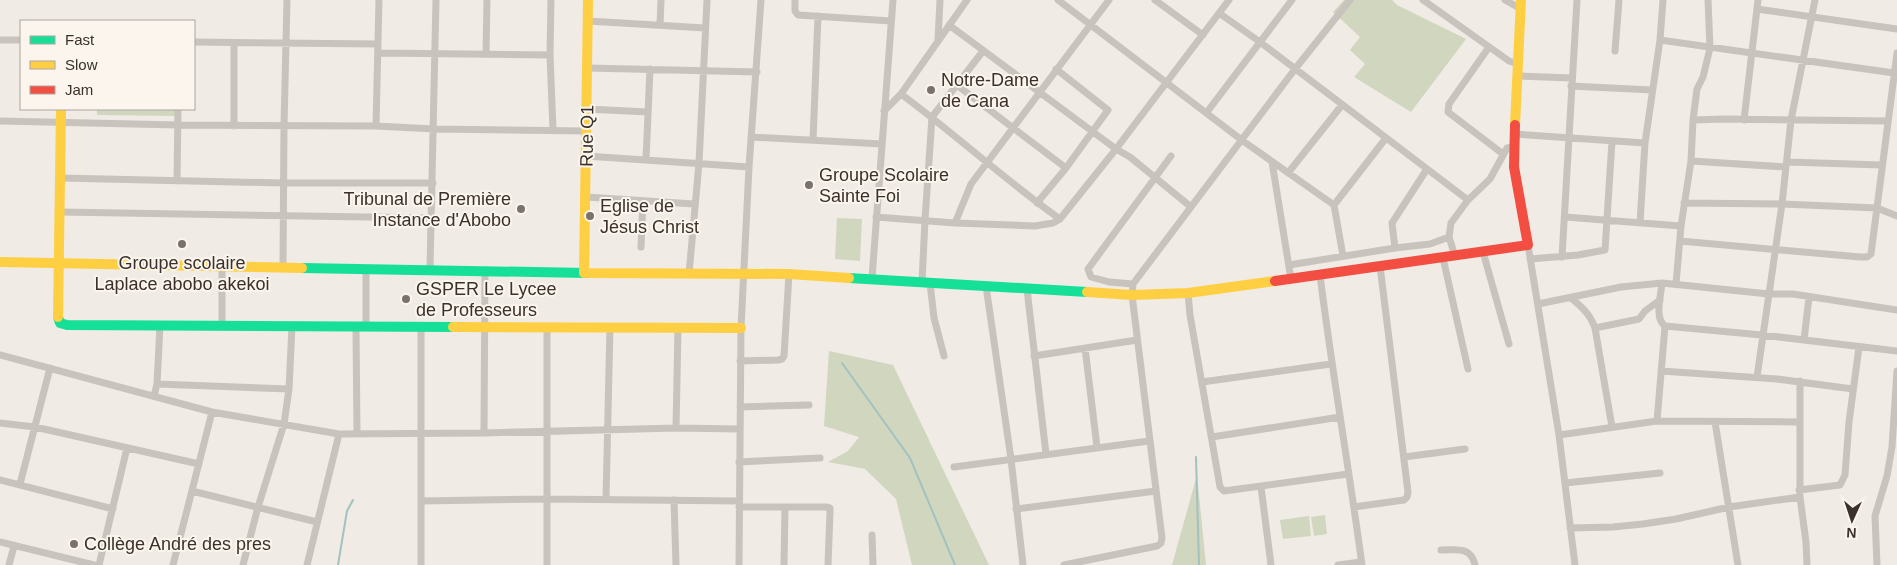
<svg xmlns="http://www.w3.org/2000/svg" width="1897" height="565" viewBox="0 0 1897 565" font-family="Arial,sans-serif">
<style>
.green{fill:#d1d6bf}
.lines{fill:none;stroke-linecap:round;stroke-linejoin:round}
.stream{stroke:#a1c2c1;stroke-width:2}
.street{stroke:#c9c3be;stroke-width:7}
.fast{stroke:#16e098;stroke-width:10}
.slow{stroke:#ffcf43;stroke-width:10}
.jam{stroke:#f24e42;stroke-width:10}
.poi-dot{fill:#7a716c;stroke:#fbf5ee;stroke-width:2}
.labels{text-anchor:middle;dominant-baseline:central;stroke-width:4;stroke-linejoin:round;paint-order:stroke}
.poi-label{font-size:18px;fill:#3b302b;stroke:#fbf5ee;text-anchor:start}
.street-label{font-size:18px;fill:#3b302b;stroke:#fbf5ee}
</style>
<rect width="100%" height="100%" fill="#f0ebe5"/>
<path class="green" d="M 1344,0 L 1392,0 L 1397,5 L 1466,39 L 1411,112 L 1354,77 L 1365,64 L 1350,50 L 1360,37 L 1333,12 Z
M 97,109 L 175,109 L 175,116 L 97,115 Z
M 837,218 L 862,219 L 860,261 L 835,259 Z
M 829,351 L 893,365 L 989,565 L 912,565 L 896,499 L 865,469 L 828,462 L 848,451 L 859,437 L 824,426 Z
M 1197,475 L 1206,565 L 1172,565 Z
M 1325,515 L 1327,534 L 1314,536 L 1311,517 Z
M 1309,516 L 1311,536 L 1283,539 L 1280,520 Z"/>
<g class="lines">
<path class="stream" d="M 842,363 L 910,458 L 955,565
M 1196,457 L 1199,565
M 338,565 L 347,511 L 353,500"/>
<path class="street" d="M 551,0 L 550,55 L 553,130
M 795,0 L 795,11 L 798,15 L 891,21
M 1058,0 L 1243,141 L 1334,205 L 1343,256
M 1155,0 L 1203,35
M 1423,0 L 1509,61 L 1518,64
M 1505,0 L 1521,9
M 1757,9 L 1897,29
M 1219,13 L 1260,42 L 1468,200
M 588,21 L 705,28
M 660,25 L 661,0
M 949,25 L 1116,149 L 1130,157 L 1191,207
M 0,40 L 21,40
M 938,40 L 940,0
M 1660,40 L 1894,73
M 194,42 L 378,44
M 1489,47 L 1449,104 L 1448,112 L 1503,154
M 1615,51 L 1619,0
M 378,53 L 550,55
M 486,54 L 487,0
M 588,68 L 757,72
M 1056,69 L 1108,110 L 1066,168
M 1518,76 L 1572,78
M 958,86 L 1066,168 L 1037,203
M 1571,86 L 1652,90
M 901,94 C 955,134 1005,180 1060,219
M 587,109 L 648,112
M 884,111 L 901,94 L 967,0
M 1207,112 L 1292,0
M 1693,120 L 1725,119 L 1888,121
M 1744,120 L 1758,0
M 0,121 L 178,125 L 376,126 L 434,129 L 587,131
M 234,126 L 234,43
M 376,126 L 379,0
M 1514,134 L 1645,143
M 751,137 L 882,144
M 813,140 L 818,16
M 586,156 L 749,167
M 646,160 L 650,69
M 1691,161 L 1786,167
M 1272,162 L 1291,279
M 1787,162 L 1882,165
M 1288,173 L 1342,105
M 61,178 L 283,183 L 433,183
M 177,181 L 178,109
M 586,197 L 694,204
M 1684,203 L 1782,204 L 1877,208 L 1897,216
M 1334,205 L 1386,138
M 60,212 L 432,218
M 876,217 L 955,223 L 1035,226 L 1053,223 L 1060,219 L 1116,149 L 1229,0
M 1565,217 L 1681,226
M 955,223 L 971,184 L 1109,0
M 1640,223 L 1645,143 L 1660,40 L 1663,0
M 1680,241 L 1860,257 L 1867,257 L 1871,254 L 1897,53
M 1528,245 L 1559,435 L 1575,565
M 641,247 L 643,201
M 1395,248 L 1392,223 L 1427,169
M 1483,252 L 1509,344
M 1455,256 L 1449,237 L 1451,223 L 1468,200 L 1490,179 L 1507,148 L 1513,147
M 1562,257 L 1577,0
M 1443,258 L 1468,369
M 1530,259 L 1578,255 L 1605,250 L 1612,141
M 1289,265 L 1395,248 L 1430,244 L 1449,237
M 283,267 L 284,126 L 287,0
M 430,269 L 436,0
M 689,274 L 699,163 L 707,0
M 1320,275 C 1332,372 1349,468 1362,565
M 872,278 L 893,0
M 922,282 L 925,220 L 932,117 L 983,51
M 930,283 L 934,318 L 944,356
M 1662,283 C 1661,296 1654,318 1665,326 L 1762,335 L 1897,351
M 1133,284 L 1109,282 L 1091,277 L 1088,269 L 1171,156
M 1676,284 L 1681,226 L 1691,161 L 1693,120 L 1697,89 L 1703,77 L 1710,48 L 1708,0
M 986,286 L 1011,459 L 1023,565
M 1027,289 L 1046,454
M 1188,293 L 1190,315 L 1220,487 L 1224,491 L 1348,474
M 1571,298 C 1582,307 1590,314 1595,328 L 1612,427
M 1538,304 L 1621,287 L 1662,283 L 1769,294 L 1793,294 L 1897,310
M 222,326 L 222,266
M 356,327 L 357,434
M 366,327 L 366,269
M 1595,328 L 1639,319 L 1645,311 L 1660,300
M 1804,340 L 1809,297
M 1085,348 L 1097,447
M 0,355 L 212,412 L 339,434 L 484,433 L 676,428 L 740,429
M 1034,356 L 1137,340
M 740,361 L 778,360 L 782,359 L 784,356 L 789,274
M 1661,371 L 1777,379 L 1853,389
M 1757,377 L 1782,204 L 1791,120 L 1815,0
M 1800,381 L 1800,497 L 1806,542 L 1807,565
M 1202,382 L 1331,364
M 157,384 L 289,389
M 154,396 L 157,384 L 160,325
M 740,407 L 809,405
M 1657,421 L 1665,326
M 1715,422 L 1738,565
M 0,423 L 35,427 L 199,464
M 676,428 L 678,328
M 484,433 L 485,270
M 1559,435 L 1657,421 L 1799,422
M 1212,437 L 1340,417
M 1404,457 L 1465,449
M 739,462 L 820,458
M 954,467 L 1149,441
M 0,480 L 113,509
M 1565,483 L 1660,473
M 20,484 L 50,368
M 1261,487 L 1271,565
M 1799,490 L 1840,485 L 1845,475 L 1849,422 L 1859,347
M 192,491 L 317,522
M 606,499 L 610,327
M 674,500 L 676,565
M 421,501 L 547,499 L 739,501
M 739,507 L 827,507 L 830,508 L 830,512 L 828,565
M 1354,507 L 1404,500 L 1407,497 L 1408,492 L 1380,266
M 1016,509 L 1156,491
M 1570,528 L 1613,527 L 1643,524 L 1676,519 L 1729,507 L 1800,497
M 872,535 L 873,565
M 0,542 L 94,565
M 1441,550 C 1457,550 1471,546 1475,565
M 9,565 L 14,546
M 99,565 L 127,448
M 173,565 L 212,412
M 243,565 L 258,507 L 284,424 L 289,389 L 292,326
M 307,565 L 339,434
M 421,565 L 421,327
M 547,565 L 547,327
M 739,565 L 741,328 L 749,167 L 761,0
M 784,565 L 785,507
M 1064,565 L 1157,546 L 1161,543 L 1162,538 L 1132,295 L 1133,284 L 1295,69 L 1350,0
M 1338,565 L 1361,562
M 1877,565 L 1875,516 L 1887,476 L 1892,447 L 1897,371"/>
<path class="fast" d="M 302,268 L 587,273
M 849,278 L 1087,292
M 58,317 L 60,323 L 67,325 L 453,327"/>
<path class="slow" d="M 1515,125 L 1521,0
M 0,262 L 302,268
M 584,273 L 588,0
M 587,273 L 789,274 L 849,278
M 1087,292 L 1132,295 L 1188,293 L 1275,281
M 58,317 L 61,109
M 453,327 L 741,328"/>
<path class="jam" d="M 1275,281 L 1528,245 L 1514,167 L 1515,125"/>
</g>
<g class="poi-dot">
<circle cx="931" cy="90" r="5"/>
<circle cx="809" cy="185" r="5"/>
<circle cx="521" cy="209" r="5"/>
<circle cx="590" cy="216" r="5"/>
<circle cx="182" cy="244" r="5"/>
<circle cx="406" cy="299" r="5"/>
<circle cx="74" cy="544" r="5"/>
</g>
<g class="labels">
<g class="poi-label">
<text x="941" y="80">Notre-Dame<tspan x="941" dy="21">de Cana</tspan></text>
<text x="819" y="175">Groupe Scolaire<tspan x="819" dy="21">Sainte Foi</tspan></text>
<text x="511" y="199" text-anchor="end">Tribunal de Première<tspan x="511" dy="21">Instance d'Abobo</tspan></text>
<text x="600" y="206">Eglise de<tspan x="600" dy="21">Jésus Christ</tspan></text>
<text x="182" y="263" text-anchor="middle">Groupe scolaire<tspan x="182" dy="21">Laplace abobo akekoi</tspan></text>
<text x="416" y="289">GSPER Le Lycee<tspan x="416" dy="21">de Professeurs</tspan></text>
<text x="84" y="544">Collège André des pres</text>
</g>
<g class="street-label">
<text transform="translate(587 136) rotate(-89)">Rue Q1</text>
</g>
</g>
<rect x="20" y="20" width="175" height="90" fill="#fbf5ee" stroke="#aea6a0"/>
<rect x="30" y="36" width="25" height="8" fill="#16e098" stroke="#aea6a0"/>
<text x="65" y="45" font-size="15" fill="#3b302b">Fast</text>
<rect x="30" y="61" width="25" height="8" fill="#ffcf43" stroke="#aea6a0"/>
<text x="65" y="70" font-size="15" fill="#3b302b">Slow</text>
<rect x="30" y="86" width="25" height="8" fill="#f24e42" stroke="#aea6a0"/>
<text x="65" y="95" font-size="15" fill="#3b302b">Jam</text>
<g transform="translate(1852 520) rotate(183)" stroke="#fbf5ee" stroke-width="4" paint-order="stroke">
<path d="M0-4L9 19L0 12L-9 19Z" fill="#3b302b"/>
<text y="-8" font-size="14" font-weight="bold" text-anchor="middle" fill="#3b302b">N</text>
</g>
</svg>
